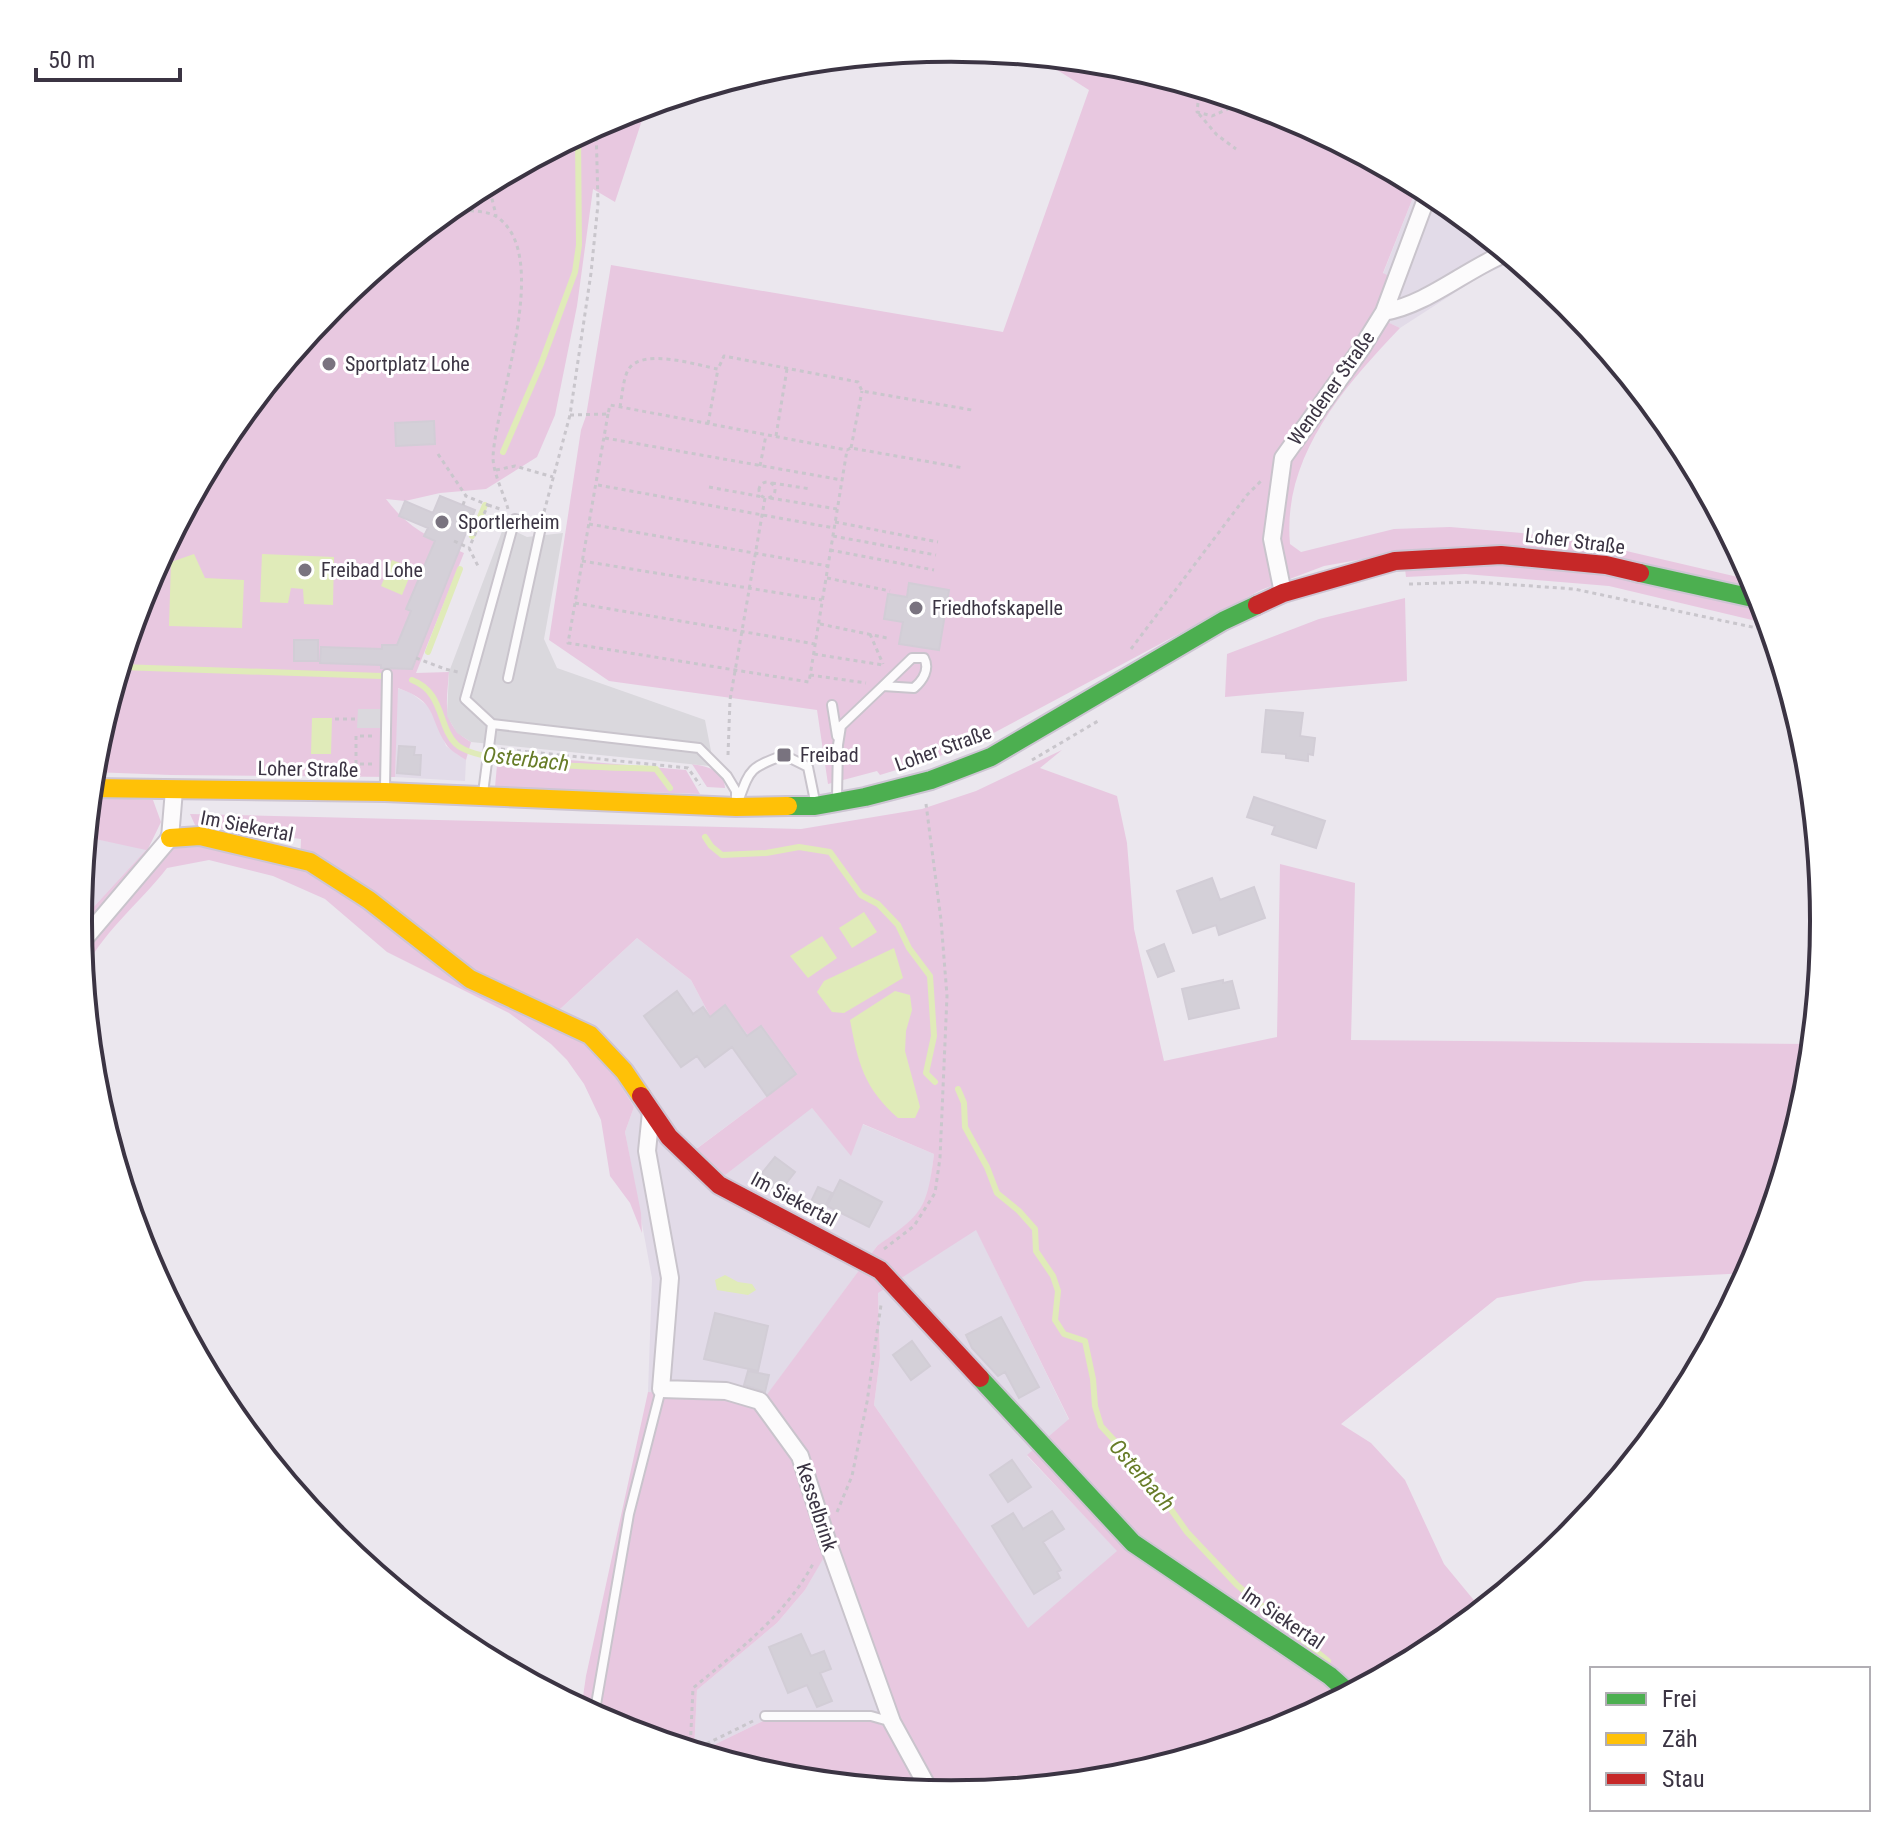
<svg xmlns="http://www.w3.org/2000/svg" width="1902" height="1843" viewBox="0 0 1902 1843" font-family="'Roboto Condensed',sans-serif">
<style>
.residential{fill:#e2dbe8}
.green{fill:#e8c8e0;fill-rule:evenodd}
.parking{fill:#dad8dd}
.water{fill:#e0ebb9}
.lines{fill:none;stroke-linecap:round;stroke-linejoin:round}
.stream{stroke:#e0ebb9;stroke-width:6}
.building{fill:#d4d0d8;stroke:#d2cdd6;stroke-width:2}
.lane-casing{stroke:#c9c4cc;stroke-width:12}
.street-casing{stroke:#c9c4cc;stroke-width:20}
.fast-casing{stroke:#cdc5d3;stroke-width:22}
.slow-casing{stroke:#cdc5d3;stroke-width:22}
.jam-casing{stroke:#cdc5d3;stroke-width:22}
.path{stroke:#c9c6cc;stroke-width:3;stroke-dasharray:4 4;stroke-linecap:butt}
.lane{stroke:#fcfbfc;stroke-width:8}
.street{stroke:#fcfbfc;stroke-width:16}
.fast{stroke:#4caf50;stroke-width:18}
.slow{stroke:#ffc107;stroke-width:18}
.jam{stroke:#c62828;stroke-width:18}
.poi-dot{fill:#79737f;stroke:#fff;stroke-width:3}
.labels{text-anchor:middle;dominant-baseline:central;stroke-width:6;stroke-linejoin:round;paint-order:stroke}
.poi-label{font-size:20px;fill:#3b3443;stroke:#fff;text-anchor:start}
.street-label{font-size:20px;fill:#3b3443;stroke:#fff}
.water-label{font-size:22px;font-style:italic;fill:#677c28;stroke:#fff}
.rim{fill:none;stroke:#3b3443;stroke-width:4}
</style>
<rect width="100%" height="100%" fill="#ebe7ee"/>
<path class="residential" d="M 1418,185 L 1437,195 L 1516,260 L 1479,277 L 1400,328 L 1374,316 L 1391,277 L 1383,274 Z
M 397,688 L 411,693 L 433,710 L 446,746 L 466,760 L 465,781 L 395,777 Z
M 86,837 L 147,849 L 78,924 L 78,921 Z
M 637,938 L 691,980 L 710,1016 L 725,1005 L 762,1025 L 797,1074 L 696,1149 L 812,1108 L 851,1155 L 862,1124 L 934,1154 L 929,1193 L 919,1213 L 902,1229 L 877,1246 L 760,1405 L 727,1395 L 648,1392 L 652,1278 L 625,1132 L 634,1107 L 559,1010 Z
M 976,1229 L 1069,1420 L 1027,1456 L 1118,1551 L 1028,1629 L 874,1405 L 880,1358 L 878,1292 Z
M 823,1558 L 889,1728 L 763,1721 L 697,1753 L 694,1752 L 697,1690 L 777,1623 L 805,1590 Z"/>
<path class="green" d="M 1035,56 L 1122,65 L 1286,115 L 1418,185 L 1383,273 L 1391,277 L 1375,316 L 1400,328 C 1343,388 1282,457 1290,544 L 1301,552 L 1394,529 L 1450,527 L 1522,533 L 1605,546 L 1755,581 L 1769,624 L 1609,586 L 1465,574 L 1406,577 L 1403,552 L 1324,566 L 1261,590 L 988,736 L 935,758 L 880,775 L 877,771 L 828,784 L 817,710 L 609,681 L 549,640 L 581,430 L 586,416 L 611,265 L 1003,332 L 1089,90 Z
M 647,105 L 615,202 L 593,189 L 577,306 L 555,415 L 537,457 L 486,489 L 440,493 L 405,501 L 386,499 C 409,529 430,538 464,553 L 416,673 L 449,672 C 447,703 440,724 471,742 L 466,760 C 459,755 450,751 446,744 C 428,716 438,702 398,688 L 395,777 L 171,775 L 92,772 L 94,751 L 144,587 L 225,436 L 334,304 L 466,195 L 617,114 Z
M 1405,598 L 1407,681 L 1225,697 L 1227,654 L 1319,619 Z
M 1062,750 L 1040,768 L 1117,796 L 1127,843 L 1134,929 L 1164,1061 L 1277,1037 L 1280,864 L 1355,883 L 1351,1040 L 1812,1044 L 1808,1092 L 1758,1256 L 1749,1273 L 1585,1281 L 1497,1298 L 1341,1424 L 1371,1443 L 1405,1480 L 1444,1564 L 1482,1610 L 1436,1648 L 1285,1729 L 1121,1778 L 951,1795 L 780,1778 L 697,1753 L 763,1721 L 869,1720 L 888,1728 L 823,1559 L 805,1590 L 777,1623 L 697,1690 L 694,1752 L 616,1728 L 581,1710 L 586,1676 L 648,1392 L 727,1395 L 760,1404 L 877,1246 C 923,1214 927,1209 934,1154 L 863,1124 L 851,1156 L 812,1108 L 725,1175 L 695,1150 L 797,1074 L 762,1026 L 748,1035 L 725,1006 L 710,1016 L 691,980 L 637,938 L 559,1010 L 612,1072 L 634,1107 L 625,1132 L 641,1213 L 642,1233 L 630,1203 L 610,1176 L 601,1120 L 584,1084 L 567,1060 L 551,1044 L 509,1013 L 387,952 L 325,899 L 273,876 L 209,860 L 167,868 C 142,901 96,938 83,975 L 78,924 L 146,850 L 86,837 L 90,797 L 153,800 L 161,822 L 148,849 L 200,847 L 300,866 L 301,839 L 195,825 L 190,814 L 801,829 L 922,809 L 976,791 ZM 976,1230 L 1069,1419 L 1027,1455 L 1117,1551 L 1028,1628 L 874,1405 L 880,1358 L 878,1293 Z
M 498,754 L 686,770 L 700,794 L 495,787 Z
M 692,764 C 707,766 725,771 725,788 L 707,787 Z"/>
<path class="parking" d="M 504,526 L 527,537 L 563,533 L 544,639 L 557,668 L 705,720 L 711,751 L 709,766 L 471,742 L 457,733 L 447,716 L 449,672 Z
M 358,709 L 387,709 L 386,728 L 357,728 Z"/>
<path class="water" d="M 194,554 L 205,578 L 244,580 L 242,628 L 169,626 L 171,562 Z
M 262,554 L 334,557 L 333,605 L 304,604 L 303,589 L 291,588 L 288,603 L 260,602 Z
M 392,560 L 413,568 L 402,595 L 381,586 Z
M 312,718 L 332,718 L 331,754 L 311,754 Z
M 864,912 L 877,932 L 852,948 L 839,928 Z
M 822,936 L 837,958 L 808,978 L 790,956 Z
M 894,948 L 903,978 L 844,1013 L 832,1012 L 817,992 L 824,981 Z
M 895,991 L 910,995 L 912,1010 L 906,1031 L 905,1051 L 920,1107 L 915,1118 L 898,1118 C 864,1088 858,1063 850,1020 Z
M 725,1275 L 738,1282 L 752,1284 L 756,1290 L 748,1295 L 717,1290 L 715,1280 Z"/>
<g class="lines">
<path class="stream" d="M 503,452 L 541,364 L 575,272 L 579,245 L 578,135
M 472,536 L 485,505
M 428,652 L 460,569
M 120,667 L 381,676
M 412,680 C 444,692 438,727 456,744 C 479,767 618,767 656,769 L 670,788
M 705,837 L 711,846 L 722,855 L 766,853 L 799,847 L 830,852 L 861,895 L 878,904 L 898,925 L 909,948 L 930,976 L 934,1036 L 926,1073 L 935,1082
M 958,1089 L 964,1103 L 965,1127 L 987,1167 L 997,1193 L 1019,1211 L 1035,1229 L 1036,1251 L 1053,1276 L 1058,1291 L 1055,1320 L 1064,1334 L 1085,1341 L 1093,1379 L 1095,1406 L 1101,1426 L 1148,1477 L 1187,1532 L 1237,1585 L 1328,1661"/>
</g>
<path class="building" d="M 434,421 L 435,444 L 396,446 L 395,423 Z
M 440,496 L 475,510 L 412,669 L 381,668 L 381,665 L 320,663 L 321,647 L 382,649 L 382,645 L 397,645 L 411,611 L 406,609 L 435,541 L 424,536 L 428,528 L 399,516 L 405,501 L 433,513 Z
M 909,583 L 949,590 L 939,650 L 899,644 L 903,622 L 884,619 L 888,594 L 907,597 Z
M 294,640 L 318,640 L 318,661 L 294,661 Z
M 1266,710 L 1303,713 L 1300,736 L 1315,738 L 1313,755 L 1308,754 L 1308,761 L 1286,758 L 1286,754 L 1262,752 Z
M 399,746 L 415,747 L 414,755 L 421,755 L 420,775 L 397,773 Z
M 1254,797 L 1325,821 L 1316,848 L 1272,834 L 1275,826 L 1247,817 Z
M 1212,878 L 1220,900 L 1254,887 L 1265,918 L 1219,935 L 1216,925 L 1193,933 L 1177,891 Z
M 1164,944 L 1174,971 L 1158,977 L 1147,951 Z
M 1223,980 L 1223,983 L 1232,981 L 1239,1008 L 1189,1019 L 1182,989 Z
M 677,991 L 693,1014 L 703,1007 L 710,1017 L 725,1005 L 747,1036 L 761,1026 L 796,1074 L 767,1096 L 732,1047 L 705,1067 L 697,1056 L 681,1067 L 644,1016 Z
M 775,1157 L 795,1172 L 778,1194 L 758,1178 Z
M 840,1180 L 882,1202 L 869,1227 L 827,1206 Z
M 818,1187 L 832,1193 L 820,1216 L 807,1210 Z
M 715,1313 L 768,1326 L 758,1371 L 704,1359 Z
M 1001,1317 L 1039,1387 L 1019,1398 L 1005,1372 L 998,1376 L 972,1348 L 966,1335 Z
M 912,1341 L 930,1366 L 911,1380 L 893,1355 Z
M 748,1371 L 769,1375 L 765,1392 L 744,1385 Z
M 1012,1460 L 1031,1487 L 1008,1502 L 990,1475 Z
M 1052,1511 L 1064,1529 L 1043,1542 L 1061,1570 L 1057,1572 L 1060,1578 L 1034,1594 L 992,1526 L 1013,1513 L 1023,1529 Z
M 801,1634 L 811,1656 L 824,1651 L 831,1669 L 820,1673 L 832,1701 L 817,1707 L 807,1685 L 788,1693 L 769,1647 Z"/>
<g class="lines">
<defs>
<path id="lane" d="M 832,705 L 837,736
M 492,724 L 465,699 L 515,519 L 541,527 L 508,678
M 385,787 L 387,674
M 483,793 L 492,724 L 699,748 L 727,776 L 736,791 L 736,806
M 837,797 L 838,745 L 841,726 L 883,686 L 914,688 C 923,680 930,669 924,658 L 912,658 L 883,686
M 738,802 C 750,769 749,768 784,755 L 808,767 L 815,801
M 594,1716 L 629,1514 L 661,1389
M 765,1716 L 871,1716 L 892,1722"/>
<path id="street" d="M 1384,312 C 1428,304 1465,270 1506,253
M 1283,593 L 1272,539 L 1283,458 L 1361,349 L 1384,312 L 1429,191
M 80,944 L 170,838 L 174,790
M 651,1112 L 647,1151 L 670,1278 L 661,1389 L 726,1391 L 760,1401 L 800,1456 L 827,1540 L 892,1722 L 931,1793"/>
<path id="fast" d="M 1640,573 L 1762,600
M 788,806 L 815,806 L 865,797 L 931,780 L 991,757 L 1223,621 L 1257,605
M 980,1378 L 1133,1543 L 1330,1676 L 1350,1694"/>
<path id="slow" d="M 91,788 L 385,792 L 736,807 L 788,806
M 170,838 L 200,836 L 310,862 L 369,900 L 470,979 L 590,1035 L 624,1071 L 641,1096"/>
<path id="jam" d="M 1257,605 L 1283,593 L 1395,561 L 1501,555 L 1606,565 L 1640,573
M 641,1096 L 669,1137 L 719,1185 L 880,1270 L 980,1378"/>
</defs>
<use href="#lane" class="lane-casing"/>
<use href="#street" class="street-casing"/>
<use href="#fast" class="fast-casing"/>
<use href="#slow" class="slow-casing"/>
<use href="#jam" class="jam-casing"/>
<path class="path" d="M 1198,103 L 1197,112 L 1212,116 L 1244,102
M 1199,114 L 1217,135 L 1236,149
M 488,183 L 496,215
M 462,210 C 472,211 489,211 497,217 C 553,255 496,399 493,457 C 493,473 504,494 508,509
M 620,407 C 622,396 623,380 628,370 C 642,347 696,365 718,369 L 724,356 L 858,382 L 862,391 L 972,410
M 608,414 L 568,643 L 809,682 L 847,450
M 570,415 L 608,414 L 610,405 L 847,450 L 851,448 L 964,468
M 708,424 L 718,369
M 776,436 L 787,369
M 605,438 L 842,480
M 851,448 L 862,391
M 438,454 L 466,496 L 488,505 L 469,548
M 760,466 L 766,435
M 496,470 L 515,466 L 553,477
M759 490a8 8 0 1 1 16 0a8 8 0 1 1-16 0Z
M 772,483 L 811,489
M 598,485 L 834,528
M 709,487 L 763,497
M 770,498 L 837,509
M 463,505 L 466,496
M 488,505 L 503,510
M 544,512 L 570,415 L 591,273 L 598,204 L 596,125
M 835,522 L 938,542
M 589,524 L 828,566
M 833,536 L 936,555
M 454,541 L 469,548 L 479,568
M 830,550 L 934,570
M 582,561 L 822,600
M 827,578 L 890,591
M 1409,584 L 1474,582 L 1574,589 L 1771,631
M 575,603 L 815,644
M 820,624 L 887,638
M 870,634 L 883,664
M 1131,649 L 1247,495 L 1261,481
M 814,654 L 883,665
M 416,658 L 445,669 L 458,672
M 810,675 L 866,683
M 335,719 L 357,719
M 372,736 L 356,736 L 356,764 L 373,764
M 501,749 L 688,768 L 700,785
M 728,755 L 730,700 L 765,498
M 1032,760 L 1098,721
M 884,1249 L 914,1226 L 935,1193 L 940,1158 L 947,996 L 941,920 L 926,804
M 837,1512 L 852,1476 L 867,1402 L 881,1305
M 690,1751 L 693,1688 C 740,1649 785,1616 814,1562
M 692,1751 L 753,1721"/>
<use href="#lane" class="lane"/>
<use href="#street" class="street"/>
<use href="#fast" class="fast"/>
<use href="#slow" class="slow"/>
<use href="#jam" class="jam"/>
</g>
<g class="poi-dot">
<circle cx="329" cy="364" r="8"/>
<circle cx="442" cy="522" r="8"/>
<circle cx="305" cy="570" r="8"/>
<circle cx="916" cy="608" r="8"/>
<rect x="776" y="747" width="16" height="16" rx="4"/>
</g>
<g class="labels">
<g class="poi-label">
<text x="345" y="364">Sportplatz Lohe</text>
<text x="458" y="522">Sportlerheim</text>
<text x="321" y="570">Freibad Lohe</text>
<text x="932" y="608">Friedhofskapelle</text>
<text x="800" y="755">Freibad</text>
</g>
<g class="street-label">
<text transform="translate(1331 388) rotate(-55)">Wendener Straße</text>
<text transform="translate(1575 541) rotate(7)">Loher Straße</text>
<text transform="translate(943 748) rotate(-20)">Loher Straße</text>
<text transform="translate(308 769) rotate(1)">Loher Straße</text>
<text transform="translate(247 826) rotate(11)">Im Siekertal</text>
<text transform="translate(794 1199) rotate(28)">Im Siekertal</text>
<text transform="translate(817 1507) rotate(72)">Kesselbrink</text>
<text transform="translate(1283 1618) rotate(34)">Im Siekertal</text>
</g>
<g class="water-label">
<text transform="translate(526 759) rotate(6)">Osterbach</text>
<text transform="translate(1142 1475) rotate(49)">Osterbach</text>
</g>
</g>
<path d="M0 0H1902V1843H0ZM92 921a859 859 0 1 1 1718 0a859 859 0 1 1-1718 0Z" fill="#fff" fill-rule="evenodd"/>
<path class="rim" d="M92 921a859 859 0 1 1 1718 0a859 859 0 1 1-1718 0Z"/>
<rect x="1590" y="1667" width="280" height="144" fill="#ffffff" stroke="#b1aeb4" stroke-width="2"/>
<rect x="1606" y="1693" width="40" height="12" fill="#4caf50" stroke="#b1aeb4" stroke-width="2"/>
<text x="1662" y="1707" font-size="24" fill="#3b3443">Frei</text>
<rect x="1606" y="1733" width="40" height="12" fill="#ffc107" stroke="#b1aeb4" stroke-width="2"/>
<text x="1662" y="1747" font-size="24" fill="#3b3443">Zäh</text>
<rect x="1606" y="1773" width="40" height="12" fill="#c62828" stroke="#b1aeb4" stroke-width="2"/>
<text x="1662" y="1787" font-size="24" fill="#3b3443">Stau</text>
<path d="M36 68v12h144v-12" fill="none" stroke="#3b3443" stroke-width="4"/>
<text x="48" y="68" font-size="24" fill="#3b3443" stroke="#ffffff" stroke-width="6" paint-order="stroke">50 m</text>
</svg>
